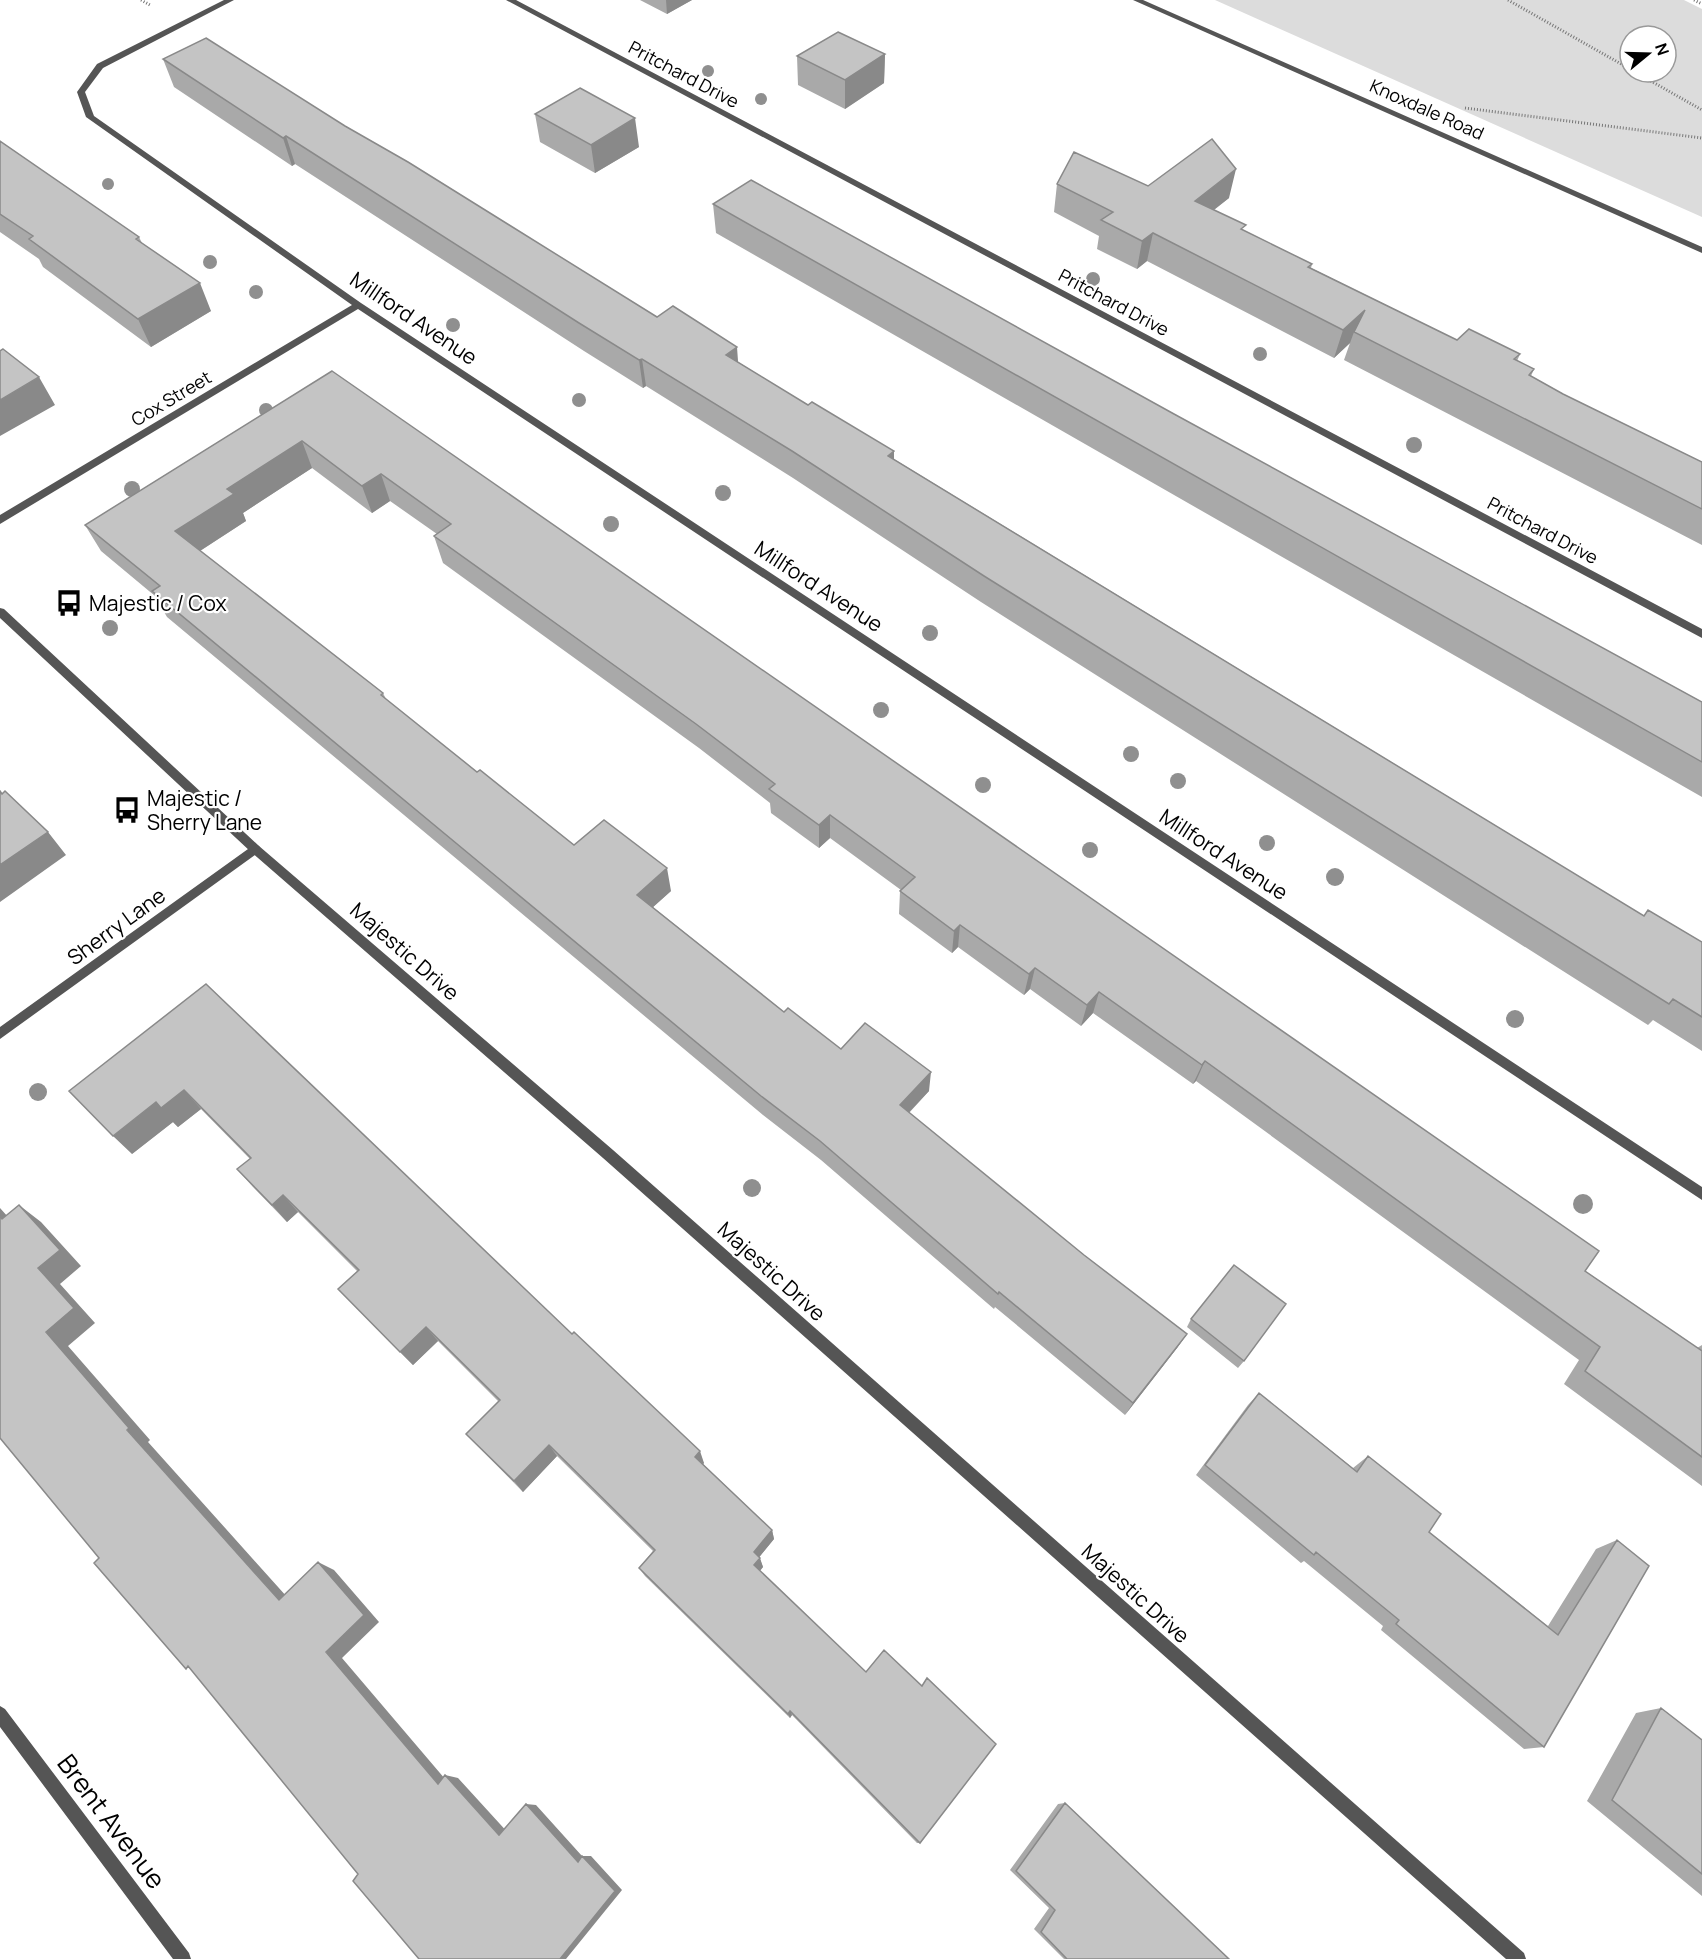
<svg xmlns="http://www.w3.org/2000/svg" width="1702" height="1959" viewBox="0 0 1702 1959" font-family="Manrope,sans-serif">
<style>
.green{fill:#dcdcdc;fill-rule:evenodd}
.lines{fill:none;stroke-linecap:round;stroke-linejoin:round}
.path{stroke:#777;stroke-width:3;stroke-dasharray:1 2;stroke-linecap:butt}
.minor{fill:#555;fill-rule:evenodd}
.tertiary{fill:#555;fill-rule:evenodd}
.tree{fill:#8f8f8f}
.wall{fill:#a9a9a9}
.shaded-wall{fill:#898989}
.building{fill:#c4c4c4;stroke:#898989;stroke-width:1.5}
.labels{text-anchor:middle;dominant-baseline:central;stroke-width:4.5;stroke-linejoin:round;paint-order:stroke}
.far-street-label{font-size:18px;fill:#000;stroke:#fff}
.street-label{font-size:21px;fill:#000;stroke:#fff}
.poi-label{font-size:21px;fill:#000;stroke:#fff;text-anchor:start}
.near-street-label{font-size:26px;fill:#000;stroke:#fff}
</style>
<rect width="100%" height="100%" fill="#fff"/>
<path class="green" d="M 1215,0 L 1684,0 L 1702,9 L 1702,217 ZM 1630,36 L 1666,36 L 1666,72 L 1630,72 Z"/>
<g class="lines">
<path class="path" d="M 141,0 L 150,5
M 1508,0 L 1630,69
M 1694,0 L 1702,4
M 1635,72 L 1702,110
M 1465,108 L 1702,138"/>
<path class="minor" d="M 224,0 L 234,0 L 103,68 L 85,92 L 94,116 L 361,303 L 1702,1187 L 1702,1200 L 358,309 L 0,524 L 0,515 L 352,305 L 86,117 L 77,92 L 97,64 Z
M 506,0 L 516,0 L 1702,629 L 1702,638 Z
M 255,844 L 259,846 L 261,849 L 259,852 L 0,1039 L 0,1027 Z
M 0,1706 L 5,1709 L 189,1953 L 191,1959 L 173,1959 L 0,1727 Z"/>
<path class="tertiary" d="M 1133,0 L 1143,0 L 1702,247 L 1702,253 Z
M 0,608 L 4,609 L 259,846 L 613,1150 L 1524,1953 L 1526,1959 L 1506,1959 L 603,1158 L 251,852 L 0,618 Z"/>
</g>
<g class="tree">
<circle cx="708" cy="71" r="6"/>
<circle cx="761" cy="99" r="6"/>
<circle cx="108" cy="184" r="6"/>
<circle cx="210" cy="262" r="7"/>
<circle cx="1093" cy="279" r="7"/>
<circle cx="256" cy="292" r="7"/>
<circle cx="453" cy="325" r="7"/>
<circle cx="1260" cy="354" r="7"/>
<circle cx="579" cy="400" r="7"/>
<circle cx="266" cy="410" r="7"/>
<circle cx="1414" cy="445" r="8"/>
<circle cx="132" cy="489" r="8"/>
<circle cx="723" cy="493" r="8"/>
<circle cx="611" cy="524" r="8"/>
<circle cx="110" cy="628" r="8"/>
<circle cx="930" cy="633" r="8"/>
<circle cx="881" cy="710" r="8"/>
<circle cx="1131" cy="754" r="8"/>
<circle cx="1178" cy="781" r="8"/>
<circle cx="983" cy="785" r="8"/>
<circle cx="1267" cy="843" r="8"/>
<circle cx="1090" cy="850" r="8"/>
<circle cx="1335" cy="877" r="9"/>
<circle cx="1515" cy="1019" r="9"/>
<circle cx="38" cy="1092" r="9"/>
<circle cx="752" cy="1188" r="9"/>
<circle cx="1583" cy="1204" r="10"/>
</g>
<path class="wall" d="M 640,0 L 692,0 L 667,14 Z
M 885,54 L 884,83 L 845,109 L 798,85 L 797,56 Z
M 163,59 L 345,126 L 657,317 L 738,362 L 894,459 L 1644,916 L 1648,910 L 1702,942 L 1702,1051 L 1653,1020 L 1648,1025 L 981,602 L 793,478 L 646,386 L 643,388 L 584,351 L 295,164 L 292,166 L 174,87 Z
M 535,114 L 639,147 L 595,173 L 540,142 Z
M 0,141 L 139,237 L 142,243 L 211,311 L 151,347 L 43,267 L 39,259 L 0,232 Z
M 1057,184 L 1148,186 L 1229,198 L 1214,210 L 1245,231 L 1312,264 L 1311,268 L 1457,340 L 1520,354 L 1517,361 L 1534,369 L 1531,376 L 1563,394 L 1702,462 L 1702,545 L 1344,360 L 1350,343 L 1334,358 L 1147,261 L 1137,269 L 1097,249 L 1099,236 L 1054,212 Z
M 713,204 L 1174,414 L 1702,702 L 1702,797 L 716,233 Z
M 332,371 L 1585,1271 L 1697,1348 L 1702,1345 L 1702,1486 L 1564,1384 L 1579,1360 L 1196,1081 L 1193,1084 L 1093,1013 L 1081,1026 L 1030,989 L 1024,995 L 958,947 L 952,953 L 899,914 L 900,891 L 901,890 L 830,838 L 819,848 L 771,813 L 770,803 L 699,748 L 443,563 L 434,536 L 437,534 L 390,501 L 372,513 L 312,468 L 243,513 L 246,521 L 200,551 L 383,693 L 386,699 L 477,772 L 574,845 L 671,891 L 653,907 L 784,1012 L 841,1049 L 929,1091 L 909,1113 L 1084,1255 L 1187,1334 L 1177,1348 L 1125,1415 L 995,1307 L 994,1309 L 821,1160 L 763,1115 L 167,617 L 155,596 L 101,551 L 85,525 Z
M 206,984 L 704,1463 L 703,1464 L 772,1530 L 774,1539 L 759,1557 L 763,1567 L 760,1571 L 920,1843 L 917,1843 L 792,1715 L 790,1718 L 645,1576 L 639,1568 L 653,1551 L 557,1456 L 523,1492 L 477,1445 L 499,1402 L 438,1341 L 413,1365 L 338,1289 L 358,1272 L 298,1212 L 287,1222 L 253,1187 L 237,1169 L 250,1159 L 201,1109 L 178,1127 L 173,1122 L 132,1154 Z
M 1191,1319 L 1244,1361 L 1238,1368 L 1187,1327 Z
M 1259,1393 L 1353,1468 L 1368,1456 L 1429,1532 L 1548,1626 L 1596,1549 L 1617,1540 L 1544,1747 L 1524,1749 L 1381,1630 L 1383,1626 L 1304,1561 L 1301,1563 L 1196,1475 L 1248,1405 Z
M 1661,1708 L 1702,1740 L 1702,1896 L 1587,1801 L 1636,1713 Z
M 1065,1803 L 1229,1959 L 1064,1959 L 1034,1929 L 1049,1908 L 1010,1870 L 1058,1804 Z"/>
<path class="shaded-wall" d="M 666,0 L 692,0 L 667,14 Z
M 885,54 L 884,83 L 845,109 L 845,80 Z
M 635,118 L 639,147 L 595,173 L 591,145 Z
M 286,136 L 295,164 L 292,166 L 283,138 Z
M 1236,169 L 1229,198 L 1189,229 L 1195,201 Z
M 1153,233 L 1147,261 L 1137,269 L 1142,241 Z
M 200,283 L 211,311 L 151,347 L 138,319 Z
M 1365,310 L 1354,332 L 1350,343 L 1334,358 L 1343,330 Z
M 737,347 L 739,375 L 726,355 Z
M 642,359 L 646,386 L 643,388 L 639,360 Z
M 39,377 L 55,405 L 0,436 L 0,400 Z
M 302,441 L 312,468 L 243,513 L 246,521 L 189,558 L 175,531 L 227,489 Z
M 894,451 L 894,478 L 888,456 Z
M 381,474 L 390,501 L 372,513 L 362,486 Z
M 830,815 L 830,838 L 819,848 L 819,825 Z
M 48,832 L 66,855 L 0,902 L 0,865 Z
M 667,868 L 671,891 L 642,917 L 637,895 Z
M 960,925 L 958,947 L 952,953 L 954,931 Z
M 1035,968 L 1030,989 L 1024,995 L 1029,974 Z
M 1099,992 L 1093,1013 L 1081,1026 L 1087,1005 Z
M 1205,1061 L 1196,1081 L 1193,1084 L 1202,1065 Z
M 931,1072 L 929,1091 L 898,1124 L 900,1105 Z
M 184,1090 L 201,1109 L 178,1127 L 173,1122 L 132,1154 L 113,1136 L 156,1102 Z
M 283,1195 L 298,1212 L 287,1222 L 272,1205 Z
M 19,1205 L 41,1222 L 81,1266 L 60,1284 L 95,1323 L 68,1346 L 150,1440 L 148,1442 L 296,1607 L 279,1600 L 127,1430 L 46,1332 L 38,1268 Z
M 0,1208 L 25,1236 L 2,1219 L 0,1216 Z
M 426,1327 L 438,1341 L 413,1365 L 400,1352 Z
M 1187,1334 L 1177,1348 L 1125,1415 L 1133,1403 Z
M 549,1445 L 557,1456 L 523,1492 L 514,1481 Z
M 700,1451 L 704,1463 L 700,1468 L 695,1457 Z
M 772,1530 L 774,1539 L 757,1560 L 754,1552 Z
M 760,1558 L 763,1567 L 757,1574 L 754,1565 Z
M 318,1562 L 334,1570 L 379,1622 L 342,1658 L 451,1786 L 438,1784 L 326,1652 Z
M 790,1711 L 792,1715 L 790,1718 L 788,1714 Z
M 445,1775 L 458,1778 L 510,1835 L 499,1835 Z
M 526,1804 L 536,1805 L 582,1856 L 591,1856 L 622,1890 L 566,1959 L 560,1959 L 578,1862 Z"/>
<path class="building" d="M 838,32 L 885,54 L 845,80 L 797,56 Z
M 206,38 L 345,126 L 408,162 L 657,317 L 673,306 L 737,347 L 726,355 L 808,405 L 812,402 L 894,451 L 888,456 L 1644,916 L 1648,910 L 1702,942 L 1702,1017 L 1673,999 L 1669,1004 L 984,576 L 792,451 L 642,359 L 639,360 L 579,323 L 286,136 L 283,138 L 163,59 Z
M 580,88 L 635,118 L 591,145 L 535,114 Z
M 1212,139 L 1236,169 L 1195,201 L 1246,225 L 1241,229 L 1312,264 L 1308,267 L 1457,340 L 1469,329 L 1520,354 L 1514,359 L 1534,369 L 1529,375 L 1563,394 L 1702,462 L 1702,509 L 1354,332 L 1365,310 L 1343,330 L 1153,233 L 1142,241 L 1101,220 L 1113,212 L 1057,184 L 1074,152 L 1148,186 Z
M 0,141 L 139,237 L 136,239 L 200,283 L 138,319 L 29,239 L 33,236 L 0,214 Z
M 751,180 L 1174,414 L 1702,702 L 1702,762 L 713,204 Z
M 3,349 L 39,377 L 0,400 L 0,351 Z
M 332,371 L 1599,1251 L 1585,1271 L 1702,1351 L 1702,1457 L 1585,1371 L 1600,1347 L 1205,1061 L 1202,1065 L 1099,992 L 1087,1005 L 1035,968 L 1029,974 L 960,925 L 954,931 L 900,891 L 915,877 L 830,815 L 819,825 L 769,789 L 775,784 L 696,724 L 434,536 L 451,524 L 381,474 L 362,486 L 302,441 L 227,489 L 234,494 L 175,531 L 383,693 L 381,695 L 477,772 L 480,770 L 574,845 L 604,820 L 667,868 L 637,895 L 784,1012 L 788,1008 L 841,1049 L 865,1023 L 931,1072 L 900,1105 L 1084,1255 L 1187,1334 L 1133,1403 L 999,1292 L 998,1294 L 820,1141 L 761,1096 L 152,591 L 160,586 L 85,525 Z
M 0,791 L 2,794 L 5,791 L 48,832 L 0,865 Z
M 206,984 L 572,1334 L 574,1332 L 700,1451 L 695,1457 L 772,1530 L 754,1552 L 760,1558 L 754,1565 L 866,1672 L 884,1650 L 922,1686 L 927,1678 L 996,1744 L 920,1843 L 790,1711 L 788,1714 L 639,1568 L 655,1550 L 549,1445 L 514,1481 L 466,1434 L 500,1400 L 426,1327 L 400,1352 L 338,1289 L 359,1270 L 283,1195 L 272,1205 L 237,1169 L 251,1158 L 184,1090 L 161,1108 L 156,1102 L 113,1136 L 69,1091 Z
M 19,1205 L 60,1250 L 38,1268 L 74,1308 L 46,1332 L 129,1428 L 127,1430 L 279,1600 L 318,1562 L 364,1615 L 326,1652 L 438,1784 L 445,1775 L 499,1835 L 526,1804 L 578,1862 L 582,1856 L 615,1891 L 560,1959 L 419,1959 L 353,1881 L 358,1874 L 188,1666 L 186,1669 L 94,1563 L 99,1558 L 0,1438 L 0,1216 L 2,1219 Z
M 1234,1265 L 1286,1304 L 1244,1361 L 1191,1319 Z
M 1259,1393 L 1357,1472 L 1368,1456 L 1441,1514 L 1429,1532 L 1558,1635 L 1617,1540 L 1649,1566 L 1544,1747 L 1396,1624 L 1399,1620 L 1316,1552 L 1314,1555 L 1205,1465 Z
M 1661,1708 L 1702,1740 L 1702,1874 L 1612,1800 Z
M 1065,1803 L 1229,1959 L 1067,1959 L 1041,1932 L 1055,1910 L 1016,1871 Z"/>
<defs>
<symbol id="bus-bare" viewBox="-9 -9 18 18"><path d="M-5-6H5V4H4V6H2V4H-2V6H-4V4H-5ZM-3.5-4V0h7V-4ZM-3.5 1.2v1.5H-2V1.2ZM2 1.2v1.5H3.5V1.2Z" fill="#000" stroke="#fff" stroke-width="2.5" paint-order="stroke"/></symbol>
</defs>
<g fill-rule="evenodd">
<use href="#bus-bare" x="50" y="584" width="38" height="38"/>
<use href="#bus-bare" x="108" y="791" width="38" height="38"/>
</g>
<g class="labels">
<g class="far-street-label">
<text transform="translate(684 74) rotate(28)">Pritchard Drive</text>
<text transform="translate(1427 109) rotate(24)">Knoxdale Road</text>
<text transform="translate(1114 302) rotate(28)">Pritchard Drive</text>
<text transform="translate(171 398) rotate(-31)">Cox Street</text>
<text transform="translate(1543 530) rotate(28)">Pritchard Drive</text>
</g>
<g class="street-label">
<text transform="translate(414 318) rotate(34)">Millford Avenue</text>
<text transform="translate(819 586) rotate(33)">Millford Avenue</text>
<text transform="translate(1224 854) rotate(33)">Millford Avenue</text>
<text transform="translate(116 926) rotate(-36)">Sherry Lane</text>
<text transform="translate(405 951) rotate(41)">Majestic Drive</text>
<text transform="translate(772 1271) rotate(42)">Majestic Drive</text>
<text transform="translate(1136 1593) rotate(42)">Majestic Drive</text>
</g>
<g class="poi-label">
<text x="89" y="603">Majestic / Cox</text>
<text x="147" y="798">Majestic /<tspan x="147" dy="24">Sherry Lane</tspan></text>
</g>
<g class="near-street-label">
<text transform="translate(112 1821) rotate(53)">Brent Avenue</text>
</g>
</g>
<g transform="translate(1648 54) rotate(71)"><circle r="28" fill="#ffffff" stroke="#999999" stroke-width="1.5"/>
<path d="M0-4.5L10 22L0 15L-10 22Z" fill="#000000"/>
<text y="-9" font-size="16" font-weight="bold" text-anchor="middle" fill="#000000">N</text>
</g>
</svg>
